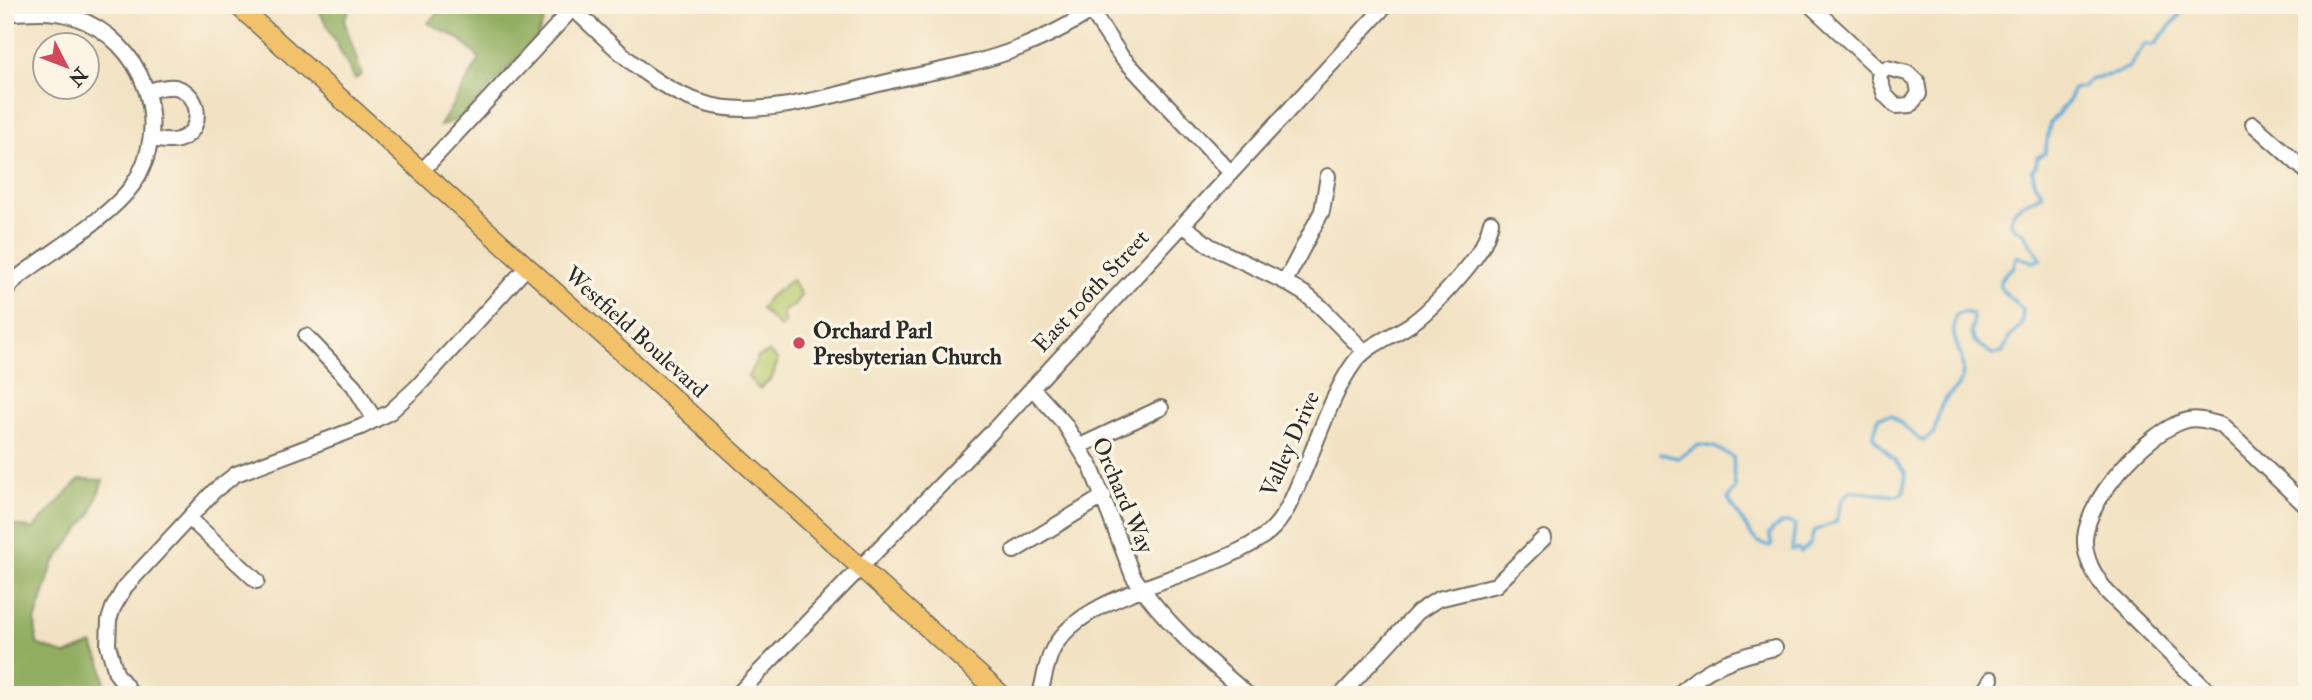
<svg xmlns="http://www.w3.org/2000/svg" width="2312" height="700" viewBox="0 0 2312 700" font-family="'IM FELL Double Pica',serif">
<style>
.green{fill:#b7ca6e;stroke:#717a4c;stroke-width:2}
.forest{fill:#91ae61;stroke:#5e6c46;stroke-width:2}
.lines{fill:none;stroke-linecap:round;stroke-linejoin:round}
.stream{stroke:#5faad7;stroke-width:3.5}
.minor-casing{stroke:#716b60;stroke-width:18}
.major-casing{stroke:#716b60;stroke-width:21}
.minor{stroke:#fff;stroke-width:14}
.major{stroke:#f2c26a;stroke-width:18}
.poi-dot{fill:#d1495b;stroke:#fcf5e5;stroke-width:2.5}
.labels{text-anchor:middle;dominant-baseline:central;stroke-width:7;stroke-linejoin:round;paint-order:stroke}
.street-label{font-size:23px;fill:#2b2b2b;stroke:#fcf5e5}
.poi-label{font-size:23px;font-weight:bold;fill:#2b2b2b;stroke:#fcf5e5;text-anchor:start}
</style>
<rect width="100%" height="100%" fill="#fcf5e5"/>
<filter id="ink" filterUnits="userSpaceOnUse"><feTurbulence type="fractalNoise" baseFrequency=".0143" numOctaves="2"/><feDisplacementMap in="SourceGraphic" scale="14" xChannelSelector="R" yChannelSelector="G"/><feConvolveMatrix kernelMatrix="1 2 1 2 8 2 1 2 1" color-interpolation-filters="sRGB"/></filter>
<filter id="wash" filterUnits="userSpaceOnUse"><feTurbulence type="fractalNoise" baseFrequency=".00686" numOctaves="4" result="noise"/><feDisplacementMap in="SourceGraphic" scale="28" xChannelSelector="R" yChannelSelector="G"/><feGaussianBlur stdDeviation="1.57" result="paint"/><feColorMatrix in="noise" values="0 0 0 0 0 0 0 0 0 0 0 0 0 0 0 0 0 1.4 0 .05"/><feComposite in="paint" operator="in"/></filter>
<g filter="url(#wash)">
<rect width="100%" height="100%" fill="#f2e2c3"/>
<path class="green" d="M 792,280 L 801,295 L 794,306 L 785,310 L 782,315 L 785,324 L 781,328 L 761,309 L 769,297 Z
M 769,352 L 778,360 L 772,378 L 759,389 L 748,377 L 758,357 Z"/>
<path class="forest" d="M 316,5 L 352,5 L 344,20 L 362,75 L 355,79 Z
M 446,5 L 550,5 L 537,38 L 461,118 L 440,126 L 480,59 L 461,40 L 428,23 Z
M 80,479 L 103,480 L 91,514 L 53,564 L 35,622 L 37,644 L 66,655 L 92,644 L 102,665 L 105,685 L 127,695 L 5,695 L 5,523 L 33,529 Z"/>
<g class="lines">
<path class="stream" d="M 1660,454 L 1678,458 L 1699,445 L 1714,447 L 1733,457 C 1735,468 1731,476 1736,487 L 1728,499 L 1752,536 L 1758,542 L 1770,546 L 1772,544 L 1769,534 C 1776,526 1785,519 1795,525 L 1792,550 L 1798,549 L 1801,552 L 1810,544 L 1814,531 L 1836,522 C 1841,510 1837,498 1852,491 L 1898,496 L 1904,491 L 1906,473 L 1873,437 L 1879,417 L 1891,415 L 1919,439 L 1924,440 L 1933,434 C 1937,425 1937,416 1941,407 C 1945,393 1963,391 1963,369 C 1962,346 1948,341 1956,315 L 1964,312 L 1972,315 C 1975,323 1971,326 1971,333 C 1972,343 1985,348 1992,354 L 2002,353 L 2009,338 L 2022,324 L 2023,310 C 2011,295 1983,286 2014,267 L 2016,256 L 2033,262 L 2041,259 L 2023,232 L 2014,228 L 2010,221 C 2014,203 2028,203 2041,195 L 2041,191 L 2034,183 L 2033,170 L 2036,166 L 2037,157 L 2045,153 L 2050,123 L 2068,102 L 2073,89 L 2083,87 L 2090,80 L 2117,73 L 2129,67 L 2145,44 L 2154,45 L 2188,5"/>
</g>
</g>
<g filter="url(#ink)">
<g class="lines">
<defs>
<path id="minor" d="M 1810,5 L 1881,71
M 573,9 C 615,46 650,88 706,104 C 761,120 839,93 895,80 C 936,71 979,64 1019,48 C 1046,37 1075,23 1099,5
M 1091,11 L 1121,56 L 1231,173
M 5,14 C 28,12 52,10 74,17 C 143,40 175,124 132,186 C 108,219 50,252 16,279 L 5,292
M 1887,68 L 1907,73 L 1917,81 L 1919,94 L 1910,105 L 1896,106 L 1885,95 L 1879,77 L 1881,71 Z
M 148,91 C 156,89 166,86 175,87 C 202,93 205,132 178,140 C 169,143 159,140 151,139
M 2253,124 L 2307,172
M 421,172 L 576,5
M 1183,225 L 1210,246 L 1285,282 L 1305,294 L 1321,307 L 1364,351
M 1285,282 L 1322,211 L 1328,176
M 306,336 L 354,386 L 375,420
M 1032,388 L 1064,423 L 1091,467 L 1133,576 C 1164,622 1206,659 1248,695
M 1080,446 L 1161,408
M 189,518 L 257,581
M 1014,551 L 1104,496
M 133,695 L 116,673 L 108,645 L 109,620 L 113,608 L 125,587 L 214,491 L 236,474 L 361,427 L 390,412 L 417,387 L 527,267
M 737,695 L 987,437 L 1386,5
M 1040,695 C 1044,679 1046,663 1053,649 C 1086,587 1216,577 1269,532 C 1285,518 1293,497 1301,478 C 1316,445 1333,391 1354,363 C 1368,344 1392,337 1411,324 C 1431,310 1469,269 1482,247 C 1486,239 1489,231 1491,222
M 1341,695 L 1418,612 L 1438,599 L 1496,585 L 1544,538
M 1678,695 C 1704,667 1738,656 1775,648
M 1980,695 L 1991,679
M 2212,695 L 2107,592 C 2095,576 2084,559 2085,538 C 2088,498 2146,433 2184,421 C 2197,417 2208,421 2221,425 L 2307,507"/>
<path id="major" d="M 237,5 L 1002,695"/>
</defs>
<use href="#minor" class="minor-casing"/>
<use href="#major" class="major-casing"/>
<use href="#minor" class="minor"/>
<use href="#major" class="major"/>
</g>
</g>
<circle class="poi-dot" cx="799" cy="343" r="7"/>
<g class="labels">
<g class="street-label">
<text transform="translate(1091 291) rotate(-47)">East 106th Street</text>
<text transform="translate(636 332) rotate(42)">Westfield Boulevard</text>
<text transform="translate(1290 444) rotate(-66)">Valley Drive</text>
<text transform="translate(1123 495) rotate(67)">Orchard Way</text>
</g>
<g class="poi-label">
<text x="813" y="330">Orchard Parl<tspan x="813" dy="26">Presbyterian Church</tspan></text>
</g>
</g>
<rect width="2312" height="700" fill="none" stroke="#fcf5e5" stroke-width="28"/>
<g transform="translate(66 66) rotate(132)"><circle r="33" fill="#fcf5e5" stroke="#a8a49b" stroke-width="2"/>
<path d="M0-5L12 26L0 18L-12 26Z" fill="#d1495b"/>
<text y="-10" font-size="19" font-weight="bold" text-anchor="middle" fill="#2b2b2b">N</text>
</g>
</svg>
